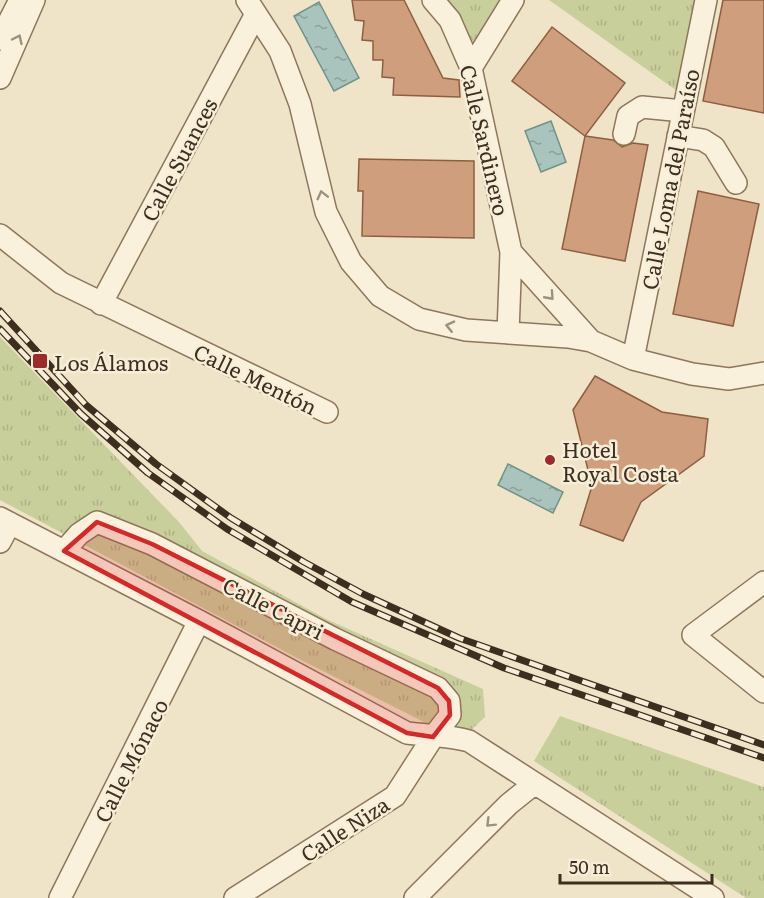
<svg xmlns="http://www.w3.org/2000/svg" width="764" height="898" viewBox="0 0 764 898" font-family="Literata,serif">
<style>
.park{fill:url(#park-tufts)}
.water{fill:url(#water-ripples);stroke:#6f938a;stroke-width:1.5}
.building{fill:#cf9f7d;stroke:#8d5f41;stroke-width:1.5}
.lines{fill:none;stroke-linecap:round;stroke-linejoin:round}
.minor-casing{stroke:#8d765c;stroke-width:24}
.minor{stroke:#faf1dc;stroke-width:21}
.rail-casing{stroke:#3d2e20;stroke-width:7}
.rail{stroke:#f7eed8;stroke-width:4.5;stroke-dasharray:14;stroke-linecap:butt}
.oneway{stroke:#9c907e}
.marked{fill:#d62828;fill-opacity:0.2;stroke:#d62828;stroke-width:4.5;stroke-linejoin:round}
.poi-dot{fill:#9e2a2b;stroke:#f7eed8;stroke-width:2}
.labels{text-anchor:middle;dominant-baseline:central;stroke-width:5;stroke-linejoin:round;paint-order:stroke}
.street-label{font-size:21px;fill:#3d2e20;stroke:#f7eed8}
.poi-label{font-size:21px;fill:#3d2e20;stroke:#f7eed8;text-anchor:start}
</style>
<defs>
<pattern id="park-tufts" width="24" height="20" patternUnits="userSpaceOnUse" patternTransform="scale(1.5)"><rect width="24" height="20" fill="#c9cf9b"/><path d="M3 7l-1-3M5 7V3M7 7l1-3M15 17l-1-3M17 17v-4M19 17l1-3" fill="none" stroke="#aeb285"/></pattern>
<pattern id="water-ripples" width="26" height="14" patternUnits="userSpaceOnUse" patternTransform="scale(1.5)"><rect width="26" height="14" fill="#a9c4bc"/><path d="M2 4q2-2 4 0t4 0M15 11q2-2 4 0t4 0" fill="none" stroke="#8ba098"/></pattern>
</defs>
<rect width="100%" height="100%" fill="#f0e4c8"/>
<path class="park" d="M 440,0 L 518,0 L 487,59 Z
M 549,0 L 696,0 L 677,91 Z
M 0,337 L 179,522 L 202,551 L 326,619 L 483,689 L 485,717 L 467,734 L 426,723 L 299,659 L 0,500 Z
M 560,716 L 764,787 L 764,898 L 746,898 L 534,761 Z"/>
<path class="water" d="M 319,2 L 359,78 L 334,91 L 294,16 Z
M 551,121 L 566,162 L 541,172 L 525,131 Z
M 508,464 L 563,492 L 553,513 L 498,485 Z"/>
<path class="building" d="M 352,0 L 404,0 L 443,78 L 459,80 L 460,97 L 393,95 L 394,78 L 382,77 L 383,60 L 373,60 L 373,41 L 362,40 L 364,21 L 355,20 Z
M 723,0 L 764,0 L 764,113 L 703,101 Z
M 552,27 L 625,83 L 585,136 L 512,81 Z
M 585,136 L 613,140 L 622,147 L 633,143 L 648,145 L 625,261 L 562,249 Z
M 359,159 L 474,161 L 474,238 L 362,236 L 363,191 L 358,191 Z
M 698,191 L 759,204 L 733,326 L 673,314 Z
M 595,376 L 662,412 L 708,419 L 704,456 L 641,502 L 623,541 L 580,525 L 592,486 L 573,410 Z"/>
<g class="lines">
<defs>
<path id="minor" d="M 247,0 L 280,51 L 300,104 L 326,212 L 351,262 L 380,296 L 419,319 L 466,330 L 568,337 L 591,341 L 633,359 L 692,374 L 729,379 L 764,373
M 433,0 L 450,20 L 471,68 L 511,252 L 508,333
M 0,39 L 20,0
M 471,68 L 513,0
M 0,78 L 34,0
M 624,134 L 628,116 L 642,107 L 683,111
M 678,136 L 703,140 L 714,147 L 736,183
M 0,235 L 61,283 L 327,412
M 511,252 L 591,341
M 101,304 L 256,14
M 633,359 L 706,0
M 0,518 L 199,621 L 407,733 C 429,736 449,735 469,741 L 713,898
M 0,542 L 10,523
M 64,551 L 79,534 L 97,522 L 152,544 L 335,639 L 438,688 L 449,701 L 450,715 L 433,737 L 395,796 L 235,898
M 764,582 L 693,635 L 764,692
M 60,898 L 199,621
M 415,898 L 509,804 L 534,784"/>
</defs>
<use href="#minor" class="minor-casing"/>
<use href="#minor" class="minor"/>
<defs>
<path id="rail" d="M 0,311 L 86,405 L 156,464 L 231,518 L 304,562 L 363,594 L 459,638 L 764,745
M 0,329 L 81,414 L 148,473 L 227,529 L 352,602 L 504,668 L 764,758"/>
</defs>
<use href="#rail" class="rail-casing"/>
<use href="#rail" class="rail"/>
</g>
<defs><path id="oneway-chevron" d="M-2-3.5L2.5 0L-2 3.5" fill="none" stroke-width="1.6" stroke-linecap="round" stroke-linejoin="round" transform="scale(1.5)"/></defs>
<g class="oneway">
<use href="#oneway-chevron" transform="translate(18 39) rotate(-65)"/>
<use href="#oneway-chevron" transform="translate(322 195) rotate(-104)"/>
<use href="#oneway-chevron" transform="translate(550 296) rotate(48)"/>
<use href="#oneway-chevron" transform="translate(450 326) rotate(-167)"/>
<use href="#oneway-chevron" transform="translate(490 823) rotate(135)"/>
</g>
<path class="marked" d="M 97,522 L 152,544 L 438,688 L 449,701 L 450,715 L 433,737 L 407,733 L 64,551 Z"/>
<g class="poi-dot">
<rect x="32" y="353" width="16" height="16" rx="3"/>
<circle cx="550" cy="460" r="6"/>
</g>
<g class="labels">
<g class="street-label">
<text transform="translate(486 140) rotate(77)">Calle Sardinero</text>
<text transform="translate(178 159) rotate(-62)">Calle Suances</text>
<text transform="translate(669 179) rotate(-79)">Calle Loma del Paraíso</text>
<text transform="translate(256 378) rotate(26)">Calle Mentón</text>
<text transform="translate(274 607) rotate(27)">Calle Capri</text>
<text transform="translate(130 760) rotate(-63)">Calle Mónaco</text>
<text transform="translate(344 828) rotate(-33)">Calle Niza</text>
</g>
<g class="poi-label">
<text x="54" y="361">Los Álamos</text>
<text x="562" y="448">Hotel<tspan x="562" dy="24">Royal Costa</tspan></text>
</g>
</g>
<path d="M560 874v9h152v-9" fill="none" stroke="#3d2e20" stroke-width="3"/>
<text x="569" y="874" font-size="18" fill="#3d2e20" stroke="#f7eed8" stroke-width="4.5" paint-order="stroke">50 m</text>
</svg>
